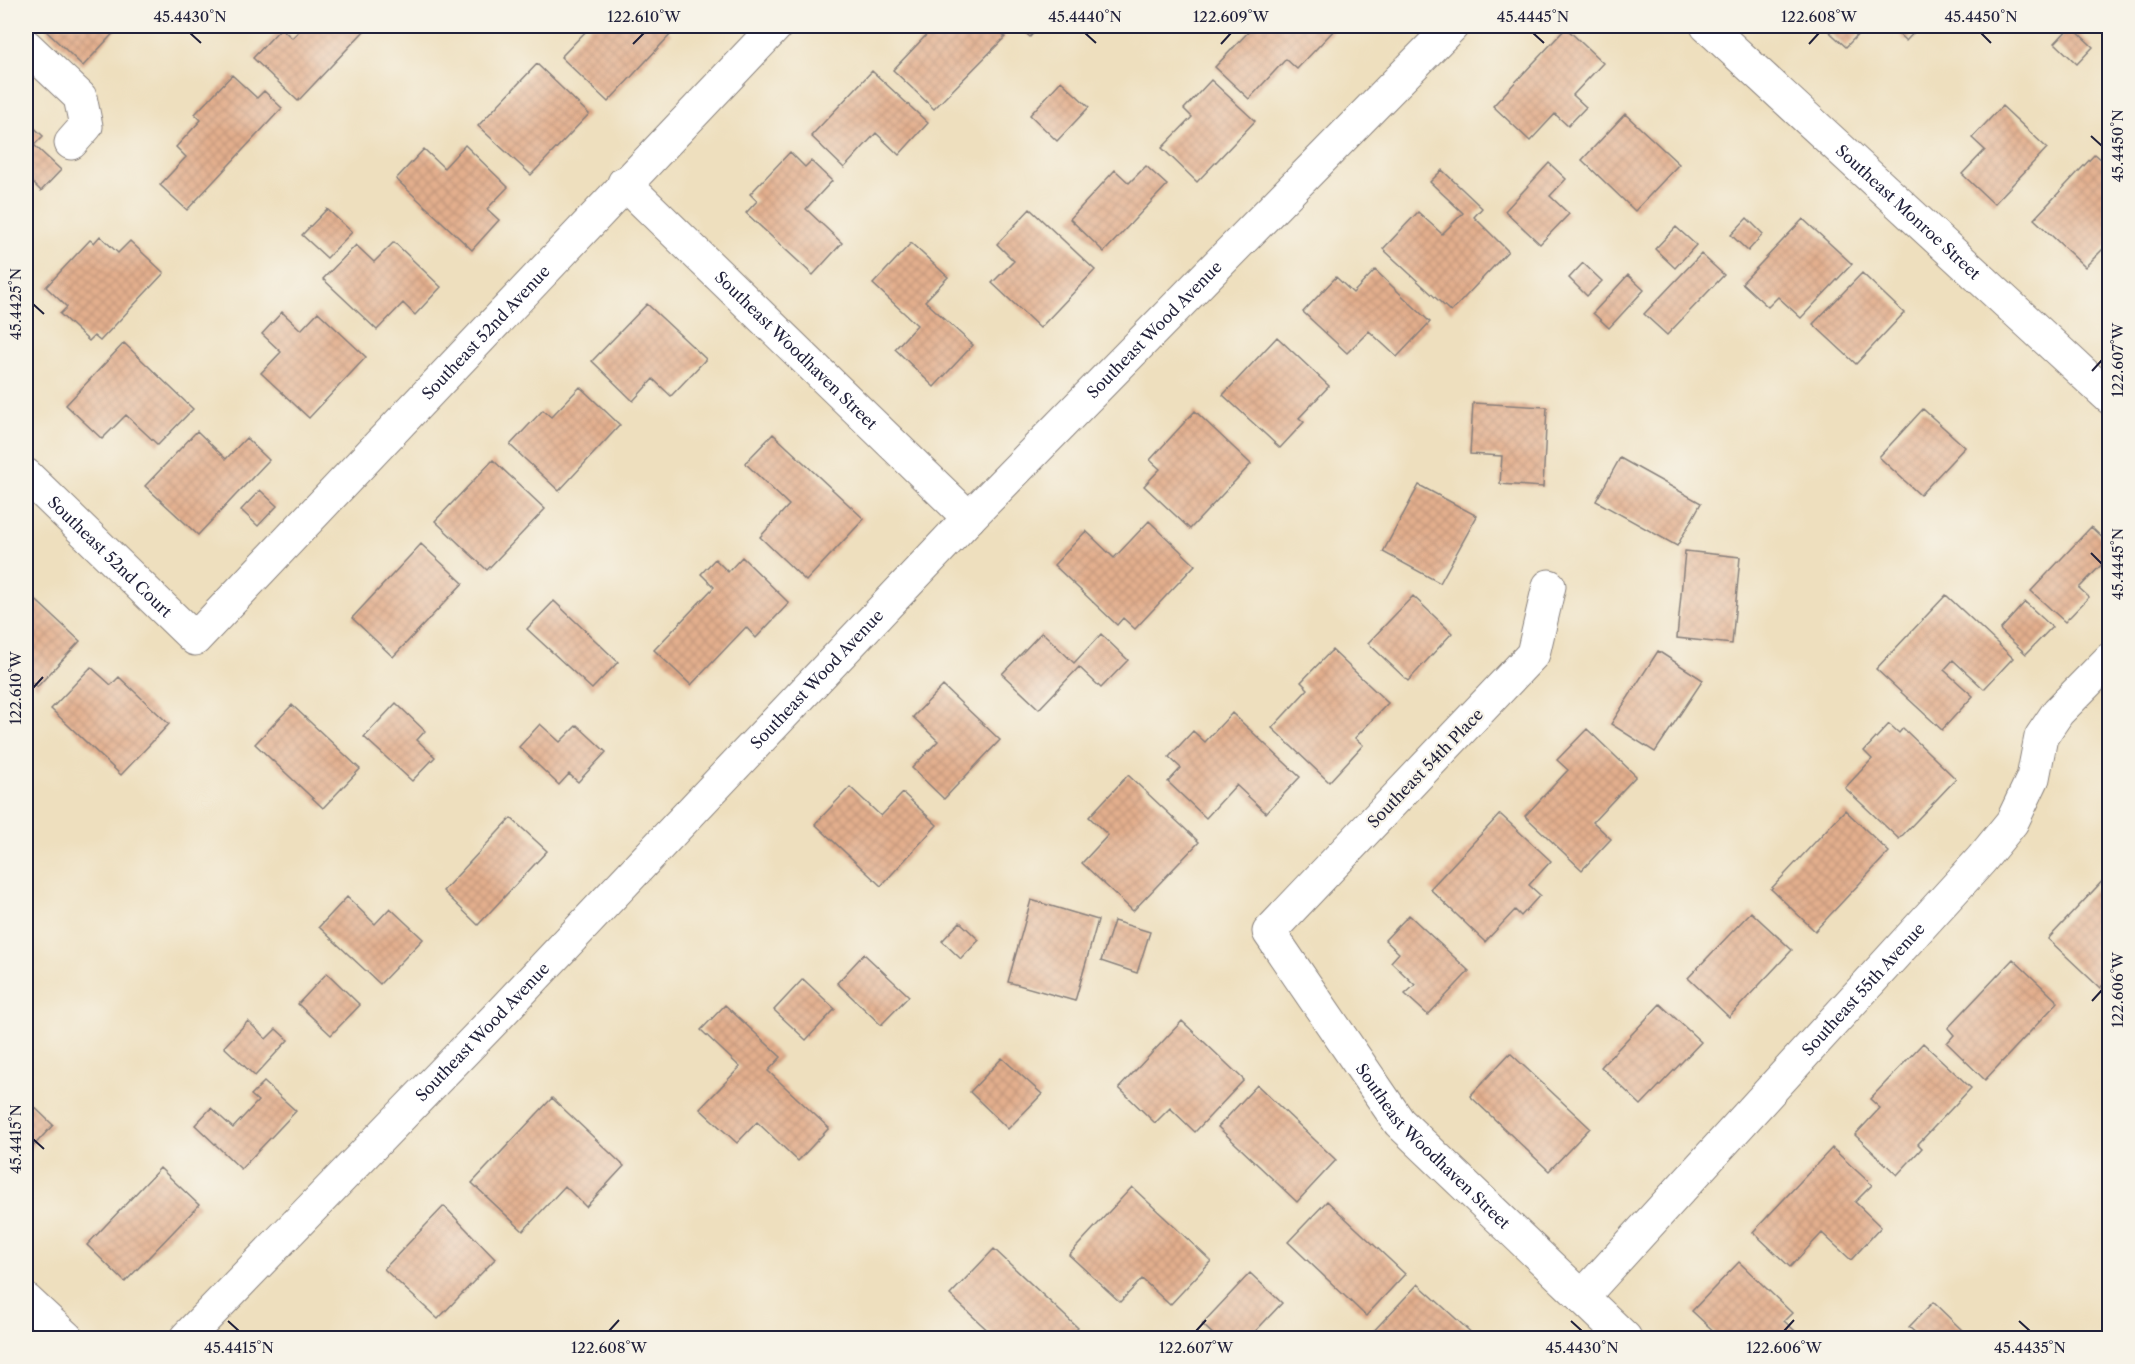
<svg xmlns="http://www.w3.org/2000/svg" width="2135" height="1364" viewBox="0 0 2135 1364" font-family="'Libre Caslon Text',serif">
<style>
.building{fill:url(#building-cross-hatch)}
.lines{fill:none;stroke-linecap:round;stroke-linejoin:round}
.minor-casing{stroke:#88807c;stroke-width:35}
.minor{stroke:#fff;stroke-width:33}
.ticks{fill:none;stroke:#22223b;stroke-width:2}
.labels{text-anchor:middle;dominant-baseline:central;stroke-width:4.5;stroke-linejoin:round;paint-order:stroke}
.street-label{font-size:16px;fill:#22223b;stroke:#f7f3e8}
.neatline{fill:none;stroke:#22223b;stroke-width:2}
.ticks-label{font-size:15px;text-anchor:middle;fill:#22223b}
</style>
<defs>
<pattern id="building-cross-hatch" width="8" height="8" patternUnits="userSpaceOnUse" patternTransform="scale(1.5)"><rect width="8" height="8" fill="#e3af8d"/><path d="M0 0l8 8M0 8l8-8" fill="none" stroke="#c2967b"/></pattern>
</defs>
<rect width="100%" height="100%" fill="#f7f3e8"/>
<filter id="ink" filterUnits="userSpaceOnUse"><feTurbulence type="fractalNoise" baseFrequency=".0167" numOctaves="2"/><feDisplacementMap in="SourceGraphic" scale="12" xChannelSelector="R" yChannelSelector="G"/><feConvolveMatrix kernelMatrix="1 2 1 2 8 2 1 2 1" color-interpolation-filters="sRGB"/></filter>
<filter id="wash" filterUnits="userSpaceOnUse"><feTurbulence type="fractalNoise" baseFrequency=".008" numOctaves="4" result="noise"/><feDisplacementMap in="SourceGraphic" scale="24" xChannelSelector="R" yChannelSelector="G"/><feGaussianBlur stdDeviation="1.35" result="paint"/><feColorMatrix in="noise" values="0 0 0 0 0 0 0 0 0 0 0 0 0 0 0 0 0 1.4 0 .05"/><feComposite in="paint" operator="in"/></filter>
<g filter="url(#wash)">
<rect width="100%" height="100%" fill="#eedfbe"/>
<g id="blocks">
<path class="building" d="M 51,26 L 120,26 L 83,66 L 46,31 Z
M 304,26 L 358,26 L 364,31 L 298,101 L 253,58 L 281,28 L 292,38 Z
M 591,26 L 662,26 L 671,34 L 608,102 L 561,57 Z
M 935,26 L 992,26 L 1005,37 L 934,109 L 893,70 Z
M 1018,26 L 1040,26 L 1030,37 Z
M 1254,26 L 1338,26 L 1297,69 L 1286,59 L 1249,99 L 1215,67 Z
M 1823,26 L 1866,26 L 1846,47 Z
M 1890,26 L 1920,26 L 1906,41 Z
M 2071,26 L 2093,47 L 2077,64 L 2055,43 Z
M 1566,28 L 1603,63 L 1573,95 L 1586,107 L 1568,126 L 1555,114 L 1530,141 L 1493,106 Z
M 537,64 L 589,114 L 531,175 L 478,126 Z
M 872,71 L 928,123 L 899,155 L 876,133 L 844,168 L 811,136 Z
M 232,75 L 257,98 L 264,91 L 282,108 L 187,210 L 160,185 L 186,157 L 176,147 L 201,120 L 195,114 Z
M 1211,80 L 1255,121 L 1197,182 L 1162,148 L 1192,117 L 1184,109 Z
M 1061,81 L 1089,107 L 1057,141 L 1030,115 Z
M 2002,106 L 2047,148 L 1994,204 L 1962,174 L 1985,150 L 1972,138 Z
M 1625,114 L 1679,164 L 1635,211 L 1582,160 Z
M 26,120 L 43,136 L 34,145 L 61,170 L 41,191 L 26,176 Z
M 465,145 L 508,187 L 487,209 L 499,220 L 472,250 L 396,179 L 424,149 L 444,168 Z
M 790,152 L 805,167 L 811,161 L 832,181 L 806,209 L 842,243 L 813,275 L 746,213 L 757,201 L 750,194 Z
M 2095,154 L 2110,167 L 2110,242 L 2085,267 L 2034,219 Z
M 1549,163 L 1566,179 L 1550,196 L 1569,214 L 1540,244 L 1505,211 Z
M 1146,166 L 1167,185 L 1104,252 L 1070,219 L 1115,170 L 1129,183 Z
M 1442,170 L 1482,208 L 1474,217 L 1508,251 L 1451,312 L 1383,249 L 1418,212 L 1442,234 L 1463,213 L 1430,182 Z
M 327,209 L 352,232 L 327,258 L 302,235 Z
M 1030,209 L 1095,270 L 1040,328 L 992,283 L 1014,261 L 997,244 Z
M 1747,218 L 1763,234 L 1748,251 L 1731,235 Z
M 1803,219 L 1852,264 L 1801,318 L 1778,297 L 1768,307 L 1742,283 Z
M 1676,227 L 1696,245 L 1675,268 L 1655,249 Z
M 100,236 L 118,253 L 130,241 L 164,273 L 100,341 L 94,336 L 89,341 L 60,314 L 67,307 L 46,287 L 90,240 L 94,243 Z
M 394,242 L 441,287 L 415,315 L 403,303 L 377,330 L 323,279 L 356,245 L 374,262 Z
M 911,243 L 948,277 L 925,301 L 973,345 L 934,387 L 895,349 L 917,325 L 873,284 Z
M 1701,254 L 1724,275 L 1667,335 L 1644,314 Z
M 1583,263 L 1602,281 L 1587,296 L 1569,278 Z
M 1375,270 L 1430,322 L 1397,357 L 1369,331 L 1347,353 L 1303,312 L 1336,277 L 1353,293 Z
M 1862,273 L 1904,313 L 1856,364 L 1813,324 Z
M 1628,275 L 1644,290 L 1609,328 L 1593,313 Z
M 647,304 L 706,359 L 671,396 L 653,379 L 633,401 L 592,361 Z
M 282,312 L 301,330 L 318,312 L 366,357 L 309,418 L 261,373 L 281,352 L 262,334 Z
M 1277,337 L 1329,386 L 1299,418 L 1304,422 L 1280,448 L 1223,395 Z
M 124,343 L 193,409 L 158,445 L 126,415 L 102,439 L 66,405 Z
M 580,387 L 620,425 L 559,491 L 510,445 L 543,410 L 551,417 Z
M 1473,403 L 1547,407 L 1543,487 L 1500,484 L 1502,456 L 1470,454 Z
M 1923,409 L 1965,447 L 1920,495 L 1879,457 Z
M 1195,411 L 1251,464 L 1190,529 L 1144,486 L 1160,469 L 1150,460 Z
M 197,431 L 226,459 L 246,438 L 269,460 L 198,535 L 145,486 Z
M 773,434 L 864,519 L 806,581 L 760,537 L 789,505 L 745,463 Z
M 1620,458 L 1701,503 L 1677,546 L 1596,501 Z
M 493,460 L 545,509 L 487,570 L 435,521 Z
M 1419,485 L 1477,516 L 1440,583 L 1383,552 Z
M 260,490 L 277,506 L 258,526 L 241,510 Z
M 1149,521 L 1195,565 L 1135,629 L 1123,618 L 1117,625 L 1054,565 L 1086,531 L 1114,558 Z
M 2091,527 L 2110,545 L 2110,556 L 2079,588 L 2089,597 L 2065,622 L 2031,591 Z
M 421,544 L 463,583 L 393,657 L 352,618 Z
M 1685,551 L 1740,557 L 1732,644 L 1677,638 Z
M 742,557 L 789,603 L 756,638 L 746,627 L 691,685 L 654,650 L 714,587 L 701,574 L 715,559 L 728,572 Z
M 26,591 L 80,641 L 37,687 L 26,677 Z
M 1946,595 L 2013,658 L 1984,689 L 1953,660 L 1944,670 L 1973,696 L 1942,730 L 1876,669 Z
M 1413,596 L 1452,633 L 1408,681 L 1368,643 Z
M 554,601 L 618,662 L 592,689 L 527,629 Z
M 2025,602 L 2052,627 L 2026,654 L 2000,630 Z
M 1042,632 L 1074,663 L 1101,634 L 1128,660 L 1101,688 L 1079,667 L 1039,709 L 1002,674 Z
M 1332,650 L 1388,703 L 1355,738 L 1363,745 L 1329,782 L 1272,728 L 1308,689 L 1301,682 Z
M 1658,651 L 1703,680 L 1655,752 L 1611,724 Z
M 91,667 L 111,685 L 119,677 L 169,724 L 121,775 L 51,709 Z
M 943,686 L 1000,740 L 944,799 L 912,768 L 938,741 L 913,717 Z
M 396,703 L 425,731 L 417,740 L 435,757 L 412,781 L 364,737 Z
M 292,705 L 360,769 L 323,808 L 255,744 Z
M 1232,713 L 1300,777 L 1266,813 L 1236,785 L 1206,818 L 1168,782 L 1181,768 L 1169,757 L 1193,731 L 1205,742 Z
M 540,724 L 560,742 L 577,725 L 606,752 L 578,782 L 569,774 L 559,785 L 519,747 Z
M 1889,724 L 1899,733 L 1903,728 L 1956,779 L 1899,839 L 1845,788 L 1872,759 L 1864,751 Z
M 1587,729 L 1636,776 L 1593,822 L 1611,839 L 1582,870 L 1525,816 L 1568,770 L 1557,760 Z
M 1128,775 L 1199,842 L 1133,911 L 1082,863 L 1108,835 L 1089,817 Z
M 850,787 L 881,816 L 903,793 L 937,825 L 881,886 L 815,824 Z
M 1845,810 L 1889,852 L 1815,931 L 1771,889 Z
M 1500,814 L 1551,861 L 1529,885 L 1540,895 L 1521,916 L 1515,910 L 1485,942 L 1430,889 Z
M 511,818 L 547,851 L 478,925 L 443,891 Z
M 2110,873 L 2110,978 L 2100,988 L 2048,939 Z
M 347,897 L 375,924 L 390,908 L 423,939 L 380,984 L 319,927 Z
M 1031,900 L 1098,920 L 1075,1001 L 1008,982 Z
M 1751,912 L 1792,950 L 1729,1017 L 1688,978 Z
M 1409,915 L 1469,971 L 1428,1015 L 1405,994 L 1415,985 L 1391,962 L 1399,953 L 1385,940 Z
M 1114,921 L 1150,932 L 1137,973 L 1101,961 Z
M 960,922 L 979,940 L 961,959 L 942,941 Z
M 864,954 L 909,996 L 881,1025 L 837,983 Z
M 2013,959 L 2058,1002 L 1985,1080 L 1947,1043 L 1954,1035 L 1948,1028 Z
M 327,973 L 360,1005 L 331,1035 L 298,1004 Z
M 803,979 L 835,1009 L 806,1040 L 774,1010 Z
M 1660,1004 L 1701,1042 L 1641,1105 L 1601,1067 Z
M 725,1005 L 781,1057 L 768,1071 L 829,1128 L 798,1161 L 757,1122 L 737,1143 L 700,1109 L 740,1067 L 701,1030 Z
M 248,1021 L 266,1039 L 276,1029 L 288,1040 L 255,1076 L 224,1047 Z
M 1182,1021 L 1244,1080 L 1195,1132 L 1170,1108 L 1155,1123 L 1119,1088 Z
M 1923,1043 L 1971,1088 L 1918,1144 L 1922,1148 L 1897,1175 L 1855,1135 L 1880,1108 L 1870,1099 Z
M 1510,1053 L 1590,1128 L 1549,1171 L 1470,1096 Z
M 1002,1058 L 1042,1094 L 1008,1129 L 970,1092 Z
M 264,1082 L 296,1111 L 241,1169 L 195,1125 L 211,1108 L 233,1128 L 258,1101 L 251,1095 Z
M 1257,1085 L 1336,1160 L 1297,1202 L 1218,1127 Z
M 552,1098 L 624,1166 L 586,1207 L 565,1186 L 523,1231 L 472,1183 Z
M 26,1099 L 53,1125 L 26,1154 Z
M 1832,1148 L 1872,1185 L 1855,1202 L 1881,1227 L 1851,1260 L 1822,1233 L 1790,1267 L 1753,1232 Z
M 160,1168 L 199,1205 L 125,1282 L 87,1245 Z
M 1132,1187 L 1211,1261 L 1170,1305 L 1142,1279 L 1120,1302 L 1069,1255 Z
M 1327,1201 L 1405,1274 L 1366,1316 L 1288,1242 Z
M 444,1206 L 495,1259 L 438,1319 L 384,1269 Z
M 994,1249 L 1078,1328 L 1068,1338 L 1016,1338 L 1013,1336 L 1011,1338 L 996,1338 L 950,1295 Z
M 1739,1262 L 1792,1313 L 1784,1321 L 1803,1338 L 1721,1338 L 1692,1311 Z
M 1250,1273 L 1282,1303 L 1249,1338 L 1217,1338 L 1202,1324 Z
M 1418,1284 L 1477,1338 L 1367,1338 Z
M 1933,1302 L 1964,1332 L 1958,1338 L 1921,1338 L 1909,1327 Z"/>
</g>
</g>
<g filter="url(#ink)">
<use href="#blocks" fill-opacity="0" stroke="#88807c" stroke-width="1.5"/>
<g class="lines">
<defs>
<g id="minor">
<path id="s1" d="M 1707,26 L 2110,398"/>
<path d="M 26,46 L 80,97 L 86,126 L 71,143"/>
<path id="s2" d="M 624,183 L 969,518"/>
<path id="s3" d="M 26,475 L 195,639 L 776,26"/>
<path id="s4" d="M 1549,586 L 1533,654 L 1269,932 L 1399,1122 L 1625,1338"/>
<path id="s5" d="M 1582,1297 L 1981,860 L 2012,822 L 2033,778 L 2041,737 L 2058,712 L 2110,659"/>
<path d="M 26,1300 L 67,1338"/>
<path id="s6" d="M 186,1338 L 496,1018 L 969,518 L 1452,26"/>
</g>
</defs>
<use href="#minor" class="minor-casing"/>
<use href="#minor" class="minor"/>
</g>
</g>
<path class="ticks" d="M 190,33 L 201,43M 1085,33 L 1096,43M 1533,33 L 1544,43M 1981,33 L 1991,43M 633,44 L 644,33M 1221,44 L 1231,33M 1809,44 L 1819,33M 2091,136 L 2102,146M 33,304 L 44,314M 2092,371 L 2102,360M 2091,553 L 2102,564M 33,688 L 43,677M 2092,1001 L 2102,990M 33,1139 L 44,1149M 228,1321 L 239,1331M 1571,1321 L 1582,1331M 2019,1321 L 2030,1331M 609,1331 L 619,1320M 1196,1331 L 1206,1320M 1784,1331 L 1794,1320"/>
<g class="labels">
<g class="street-label">
<text stroke="none"><textPath href="#s1" startOffset="274">Southeast Monroe Street</textPath></text>
<text stroke="none"><textPath href="#s6" startOffset="1398">Southeast Wood Avenue</textPath></text>
<text stroke="none"><textPath href="#s3" startOffset="658">Southeast 52nd Avenue</textPath></text>
<text stroke="none"><textPath href="#s2" startOffset="240">Southeast Woodhaven Street</textPath></text>
<text stroke="none"><textPath href="#s3" startOffset="117">Southeast 52nd Court</textPath></text>
<text stroke="none"><textPath href="#s6" startOffset="912">Southeast Wood Avenue</textPath></text>
<text transform="translate(1425 768) rotate(-46)">Southeast 54th Place</text>
<text stroke="none"><textPath href="#s5" startOffset="417">Southeast 55th Avenue</textPath></text>
<text stroke="none"><textPath href="#s6" startOffset="426">Southeast Wood Avenue</textPath></text>
<text stroke="none"><textPath href="#s4" startOffset="724">Southeast Woodhaven Street</textPath></text>
</g>
</g>
<rect width="2135" height="1364" fill="none" stroke="#f7f3e8" stroke-width="66"/>
<rect x="33" y="33" width="2069" height="1298" class="neatline"/>
<g class="ticks-label">
<text x="190" y="22">45.4430°N</text>
<text x="644" y="22">122.610°W</text>
<text x="1085" y="22">45.4440°N</text>
<text x="1231" y="22">122.609°W</text>
<text x="1533" y="22">45.4445°N</text>
<text x="1819" y="22">122.608°W</text>
<text x="1981" y="22">45.4450°N</text>
<text transform="translate(2118 146) rotate(-90)" y="5">45.4450°N</text>
<text transform="translate(16 304) rotate(-90)" y="5">45.4425°N</text>
<text transform="translate(2118 360) rotate(-90)" y="5">122.607°W</text>
<text transform="translate(2118 564) rotate(-90)" y="5">45.4445°N</text>
<text transform="translate(16 688) rotate(-90)" y="5">122.610°W</text>
<text transform="translate(2118 990) rotate(-90)" y="5">122.606°W</text>
<text transform="translate(16 1139) rotate(-90)" y="5">45.4415°N</text>
<text x="239" y="1353">45.4415°N</text>
<text x="609" y="1353">122.608°W</text>
<text x="1196" y="1353">122.607°W</text>
<text x="1582" y="1353">45.4430°N</text>
<text x="1784" y="1353">122.606°W</text>
<text x="2030" y="1353">45.4435°N</text>
</g>
</svg>
